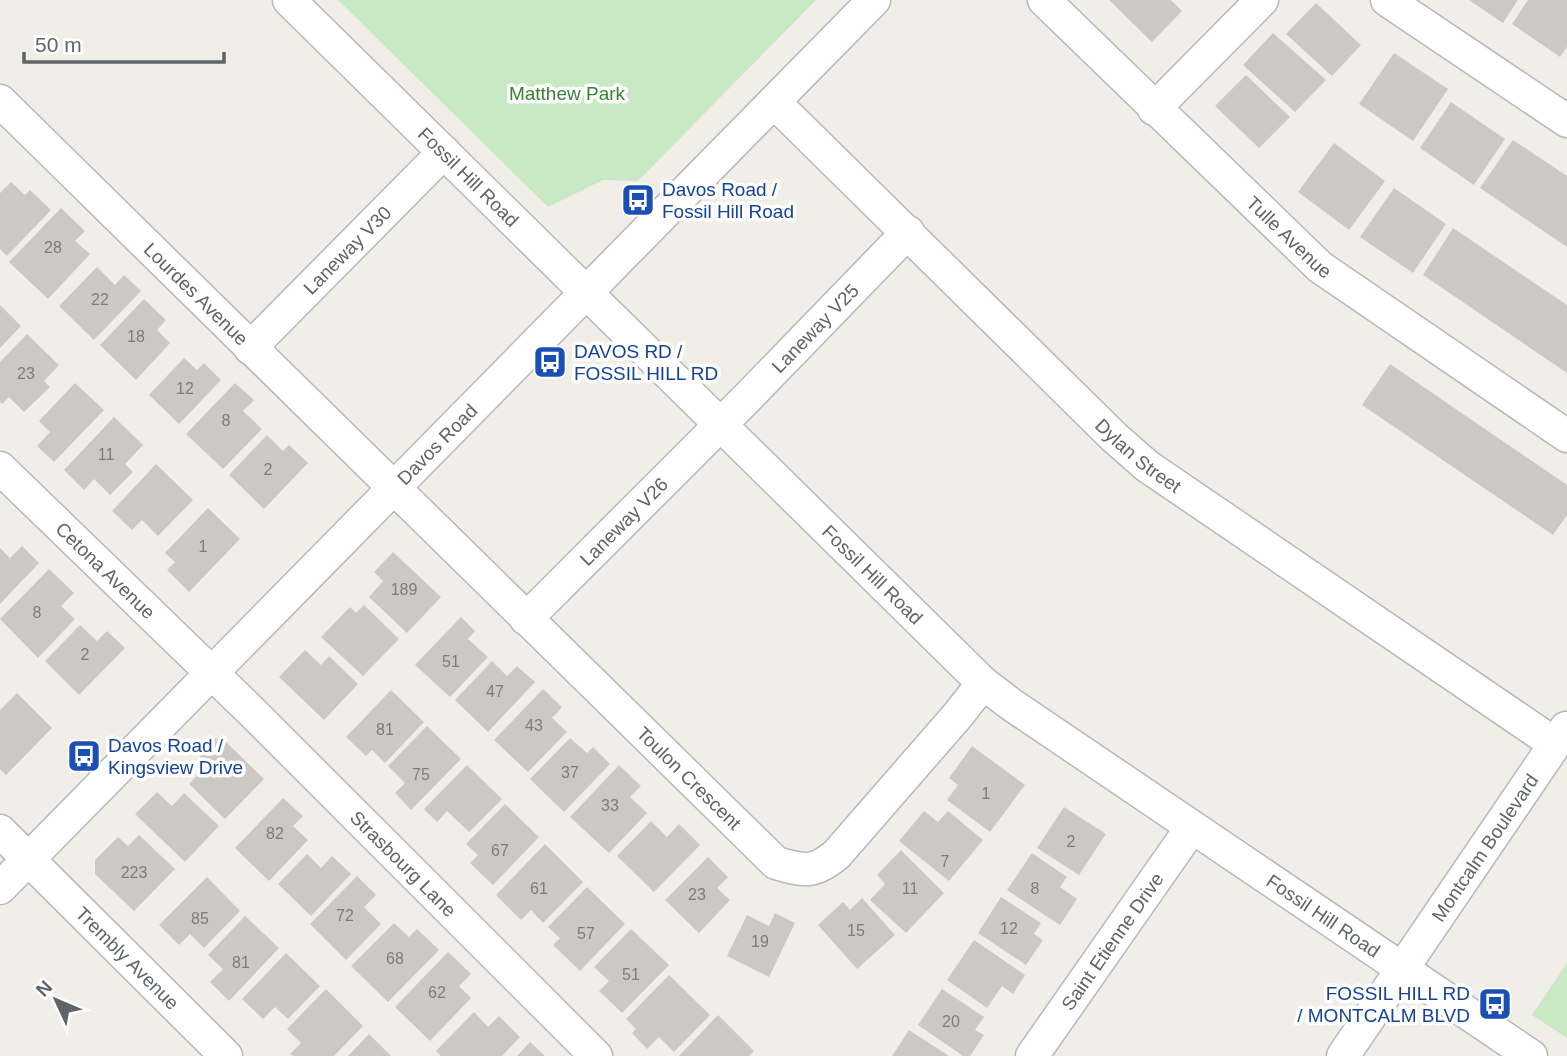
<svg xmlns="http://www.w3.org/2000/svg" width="1567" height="1056" viewBox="0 0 1567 1056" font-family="Helvetica,sans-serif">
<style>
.green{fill:#c8e9c4}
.building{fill:#ccc9c4}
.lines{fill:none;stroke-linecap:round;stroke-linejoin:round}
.minor-casing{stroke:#b5b8bc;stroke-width:35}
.minor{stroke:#fff;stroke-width:32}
.labels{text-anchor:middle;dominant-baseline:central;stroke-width:7;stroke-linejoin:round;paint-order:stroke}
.number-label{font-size:16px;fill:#7a7d7f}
.park-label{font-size:19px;fill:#388332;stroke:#fff}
.street-label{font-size:19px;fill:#5f6468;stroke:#fff}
.transit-label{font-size:19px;fill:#164399;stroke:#fff;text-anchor:start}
</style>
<rect width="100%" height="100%" fill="#f1eee8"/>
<path class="green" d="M 338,0 L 816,0 L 638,181 L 603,180 L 548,207 Z
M 1567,963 L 1567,1038 L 1532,1015 Z"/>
<path class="building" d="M 1109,0 L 1171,0 L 1182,11 L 1152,42 Z
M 1469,0 L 1518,0 L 1503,23 Z
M 1528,0 L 1567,0 L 1567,47 L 1560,57 L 1512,24 Z
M 1316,3 L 1361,45 L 1332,76 L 1286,34 Z
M 1273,33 L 1326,80 L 1295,112 L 1243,65 Z
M 1394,53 L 1448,89 L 1413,141 L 1359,104 Z
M 1246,75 L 1290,117 L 1259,148 L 1215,106 Z
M 1451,102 L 1505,139 L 1474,185 L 1420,148 Z
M 1513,140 L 1567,176 L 1567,247 L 1480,188 Z
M 1334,143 L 1385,181 L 1349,230 L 1298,192 Z
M 11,182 L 25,195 L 30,190 L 51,210 L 7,256 L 0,249 L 0,193 Z
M 1394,188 L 1446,224 L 1413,273 L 1360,237 Z
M 61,208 L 85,231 L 75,241 L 90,254 L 48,299 L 9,262 Z
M 1453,228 L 1567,305 L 1567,373 L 1423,275 Z
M 97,267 L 115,285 L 124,275 L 141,291 L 94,340 L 59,306 Z
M 144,299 L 166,320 L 157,330 L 170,343 L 136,380 L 100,345 Z
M 0,305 L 21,326 L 0,348 Z
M 27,334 L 59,365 L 44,381 L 50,387 L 24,412 L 9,397 L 2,404 L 0,402 L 0,362 Z
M 184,358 L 197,370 L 204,363 L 221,380 L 179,424 L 149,395 Z
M 1390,364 L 1567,485 L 1567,515 L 1553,535 L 1362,405 Z
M 75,383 L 104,410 L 54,462 L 37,446 L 50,432 L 39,421 Z
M 235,383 L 254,400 L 243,411 L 262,429 L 223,469 L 186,434 Z
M 114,417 L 143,445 L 125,464 L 133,472 L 110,495 L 94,479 L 84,490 L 64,470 Z
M 267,435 L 283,451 L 289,445 L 308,463 L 264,509 L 229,475 Z
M 156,464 L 193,500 L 158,536 L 142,520 L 132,530 L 112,511 Z
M 208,508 L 240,539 L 189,592 L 167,570 L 175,562 L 165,553 Z
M 22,546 L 39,563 L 0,604 L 0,548 L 10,558 Z
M 393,552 L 441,597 L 407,633 L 369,597 L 383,581 L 374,572 Z
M 49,569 L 74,593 L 61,606 L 75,619 L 38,658 L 0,619 Z
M 364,605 L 399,639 L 363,676 L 321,637 L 350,607 L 356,613 Z
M 461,617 L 475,631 L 468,639 L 488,657 L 450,697 L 415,665 Z
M 80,625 L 97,641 L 107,631 L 125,648 L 79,695 L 45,661 Z
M 305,650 L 321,665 L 329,656 L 358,684 L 324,720 L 279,677 Z
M 492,661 L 507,676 L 517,666 L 535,682 L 488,732 L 455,700 Z
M 543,689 L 562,707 L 552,718 L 567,732 L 528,772 L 494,740 Z
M 391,690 L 424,722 L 385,763 L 372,750 L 366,756 L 346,737 Z
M 17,693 L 52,728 L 6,775 L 0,769 L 0,710 Z
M 427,726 L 461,759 L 411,810 L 395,793 L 405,783 L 388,766 Z
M 211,738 L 223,739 L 264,779 L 225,819 L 189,784 L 205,767 L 201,763 L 199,750 Z
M 570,738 L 587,753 L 593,747 L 610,764 L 564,812 L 530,779 Z
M 972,746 L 1025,785 L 990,832 L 947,800 L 958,785 L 949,778 Z
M 467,765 L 502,799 L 469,832 L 447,811 L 437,822 L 424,809 Z
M 619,765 L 641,786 L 630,797 L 647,813 L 609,853 L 570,817 Z
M 157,792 L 172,806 L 184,793 L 219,826 L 185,862 L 135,814 Z
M 283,798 L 303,816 L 293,826 L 308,840 L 269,881 L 235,848 Z
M 505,804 L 539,837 L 493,885 L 470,863 L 478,855 L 466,844 Z
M 1064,807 L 1106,834 L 1079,875 L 1037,848 Z
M 924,811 L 938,822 L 948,811 L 983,840 L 949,881 L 899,841 Z
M 651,821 L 667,837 L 679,824 L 700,845 L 654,892 L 617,856 Z
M 139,835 L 175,869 L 134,911 L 95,874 L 95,860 L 118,837 L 128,846 Z
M 545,844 L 583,882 L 543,923 L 531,910 L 521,920 L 496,895 Z
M 901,850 L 944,893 L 906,933 L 870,900 L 885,884 L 877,875 Z
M 1032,853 L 1067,877 L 1060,887 L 1077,899 L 1060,925 L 1007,890 Z
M 307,854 L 321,868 L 332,856 L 351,874 L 311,916 L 278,884 Z
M 708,857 L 728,877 L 717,888 L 730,900 L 699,933 L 665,900 Z
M 357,876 L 376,895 L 364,907 L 381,924 L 346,960 L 310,924 Z
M 207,877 L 240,911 L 204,948 L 190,934 L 179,945 L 159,925 Z
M 587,887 L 625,924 L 580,971 L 553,945 L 560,938 L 548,927 Z
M 1001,897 L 1041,923 L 1034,934 L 1043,940 L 1026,965 L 978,933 Z
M 862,898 L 895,935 L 857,969 L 818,925 L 843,902 L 850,910 Z
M 775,913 L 795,923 L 769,977 L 727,956 L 747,915 L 769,926 Z
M 245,916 L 279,948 L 229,1001 L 210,982 L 223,969 L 208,955 Z
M 394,923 L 409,937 L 417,929 L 439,950 L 388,1002 L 351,966 Z
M 631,929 L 669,965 L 622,1013 L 599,991 L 609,981 L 594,967 Z
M 974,940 L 1025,975 L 1013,994 L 1002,986 L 987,1008 L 947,980 Z
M 448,952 L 471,974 L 459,986 L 471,998 L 430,1041 L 395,1007 Z
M 286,953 L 320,986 L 288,1019 L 275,1007 L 263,1019 L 242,999 Z
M 669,975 L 710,1015 L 674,1052 L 659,1037 L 647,1049 L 632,1033 L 636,1029 L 626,1019 Z
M 326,989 L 363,1026 L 334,1056 L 293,1056 L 290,1054 L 301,1043 L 287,1029 Z
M 942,989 L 984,1017 L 975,1030 L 984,1035 L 970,1056 L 963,1056 L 918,1025 Z
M 474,1012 L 488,1027 L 499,1016 L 520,1037 L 502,1056 L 441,1056 L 436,1051 Z
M 718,1015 L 754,1051 L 749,1056 L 679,1056 Z
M 909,1030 L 949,1056 L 892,1056 Z
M 369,1034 L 391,1056 L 348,1056 Z
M 530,1042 L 545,1056 L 517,1056 Z"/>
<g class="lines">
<defs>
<g id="minor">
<path id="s1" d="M 289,0 L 983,683 L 1012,705 L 1531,1056"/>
<path id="s2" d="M 1044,0 L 1320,267 L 1567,436"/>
<path d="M 1387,0 L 1567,121"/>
<path id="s3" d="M 0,101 L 776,863 C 804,871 814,874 837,854 L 958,715 L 983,683"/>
<path id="s4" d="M 774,102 L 1114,437 L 1147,466 L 1555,744"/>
<path d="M 1154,109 L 1262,0"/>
<path id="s5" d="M 250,348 L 444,152"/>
<path id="s6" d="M 0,468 L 251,711 L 596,1056"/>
<path id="s7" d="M 526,619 L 750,395 L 908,232"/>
<path id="s8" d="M 0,831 L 226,1056"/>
<path id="s9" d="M 0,888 L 874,0"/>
<path id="s10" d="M 1032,1056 L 1192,827"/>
<path id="s11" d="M 1343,1056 L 1566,728"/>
</g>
</defs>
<use href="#minor" class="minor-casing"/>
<use href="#minor" class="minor"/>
</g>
<defs>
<symbol id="bus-square" viewBox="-11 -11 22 22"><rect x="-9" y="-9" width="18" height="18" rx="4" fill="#1a4fb4" stroke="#fff"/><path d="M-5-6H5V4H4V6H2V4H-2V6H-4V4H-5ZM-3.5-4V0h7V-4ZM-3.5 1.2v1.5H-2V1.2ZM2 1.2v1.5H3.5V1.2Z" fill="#fff"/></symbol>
</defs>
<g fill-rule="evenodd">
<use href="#bus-square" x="619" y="181" width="38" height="38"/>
<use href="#bus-square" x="531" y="343" width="38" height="38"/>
<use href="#bus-square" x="65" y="737" width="38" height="38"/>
<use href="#bus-square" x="1476" y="985" width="38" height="38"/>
</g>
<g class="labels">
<g class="number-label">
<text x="53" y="247">28</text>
<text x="100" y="299">22</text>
<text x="136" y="336">18</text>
<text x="26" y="373">23</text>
<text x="185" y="388">12</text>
<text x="226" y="420">8</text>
<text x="106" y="454">11</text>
<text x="268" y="469">2</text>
<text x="203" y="546">1</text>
<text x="404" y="589">189</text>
<text x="37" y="612">8</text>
<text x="85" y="654">2</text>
<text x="451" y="661">51</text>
<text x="495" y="691">47</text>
<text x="534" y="725">43</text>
<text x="385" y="729">81</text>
<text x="570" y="772">37</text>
<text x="421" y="774">75</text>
<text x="986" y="793">1</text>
<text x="610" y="805">33</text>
<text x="275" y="833">82</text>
<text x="1071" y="841">2</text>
<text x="500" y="850">67</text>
<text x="945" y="861">7</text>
<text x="134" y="872">223</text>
<text x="539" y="888">61</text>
<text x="910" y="888">11</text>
<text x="1035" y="888">8</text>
<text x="697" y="894">23</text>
<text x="345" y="915">72</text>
<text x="200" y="918">85</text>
<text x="1009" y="928">12</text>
<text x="856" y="930">15</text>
<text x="586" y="933">57</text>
<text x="760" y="941">19</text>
<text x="395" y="958">68</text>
<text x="241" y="962">81</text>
<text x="631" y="974">51</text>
<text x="437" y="992">62</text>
<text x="951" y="1021">20</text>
</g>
<g class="park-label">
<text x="567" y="93">Matthew Park</text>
</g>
<g class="street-label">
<text stroke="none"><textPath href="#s1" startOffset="252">Fossil Hill Road</textPath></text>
<text stroke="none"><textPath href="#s2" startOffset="341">Tulle Avenue</textPath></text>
<text stroke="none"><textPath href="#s5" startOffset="138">Laneway V30</textPath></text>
<text stroke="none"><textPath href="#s3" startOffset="275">Lourdes Avenue</textPath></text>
<text stroke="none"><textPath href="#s7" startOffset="410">Laneway V25</textPath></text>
<text stroke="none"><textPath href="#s9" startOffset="623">Davos Road</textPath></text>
<text stroke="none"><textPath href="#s4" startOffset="508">Dylan Street</textPath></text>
<text stroke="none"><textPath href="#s7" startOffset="138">Laneway V26</textPath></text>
<text stroke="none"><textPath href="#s6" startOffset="147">Cetona Avenue</textPath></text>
<text stroke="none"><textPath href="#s1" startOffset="819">Fossil Hill Road</textPath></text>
<text stroke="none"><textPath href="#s3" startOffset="966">Toulon Crescent</textPath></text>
<text stroke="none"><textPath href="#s11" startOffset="252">Montcalm Boulevard</textPath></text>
<text stroke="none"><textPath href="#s6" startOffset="565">Strasbourg Lane</textPath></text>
<text stroke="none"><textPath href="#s1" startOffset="1386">Fossil Hill Road</textPath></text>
<text stroke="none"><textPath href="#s10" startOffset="140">Saint Etienne Drive</textPath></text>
<text stroke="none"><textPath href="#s8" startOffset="180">Trembly Avenue</textPath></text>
</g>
<g class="transit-label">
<text x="662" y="189">Davos Road /<tspan x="662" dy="22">Fossil Hill Road</tspan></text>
<text x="574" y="351">DAVOS RD /<tspan x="574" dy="22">FOSSIL HILL RD</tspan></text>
<text x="108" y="745">Davos Road /<tspan x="108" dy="22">Kingsview Drive</tspan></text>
<text x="1470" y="993" text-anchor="end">FOSSIL HILL RD<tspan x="1470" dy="22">/ MONTCALM BLVD</tspan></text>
</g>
</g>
<g transform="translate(56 1000) rotate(314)" stroke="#ffffff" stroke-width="5" paint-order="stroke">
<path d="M0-5L12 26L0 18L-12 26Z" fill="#5f6468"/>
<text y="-10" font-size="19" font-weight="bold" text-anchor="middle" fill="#5f6468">N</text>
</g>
<path d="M24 52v10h200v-10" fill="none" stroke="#5f6468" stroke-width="3.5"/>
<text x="35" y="52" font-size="21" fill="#5f6468" stroke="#ffffff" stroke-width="5" paint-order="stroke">50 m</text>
</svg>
